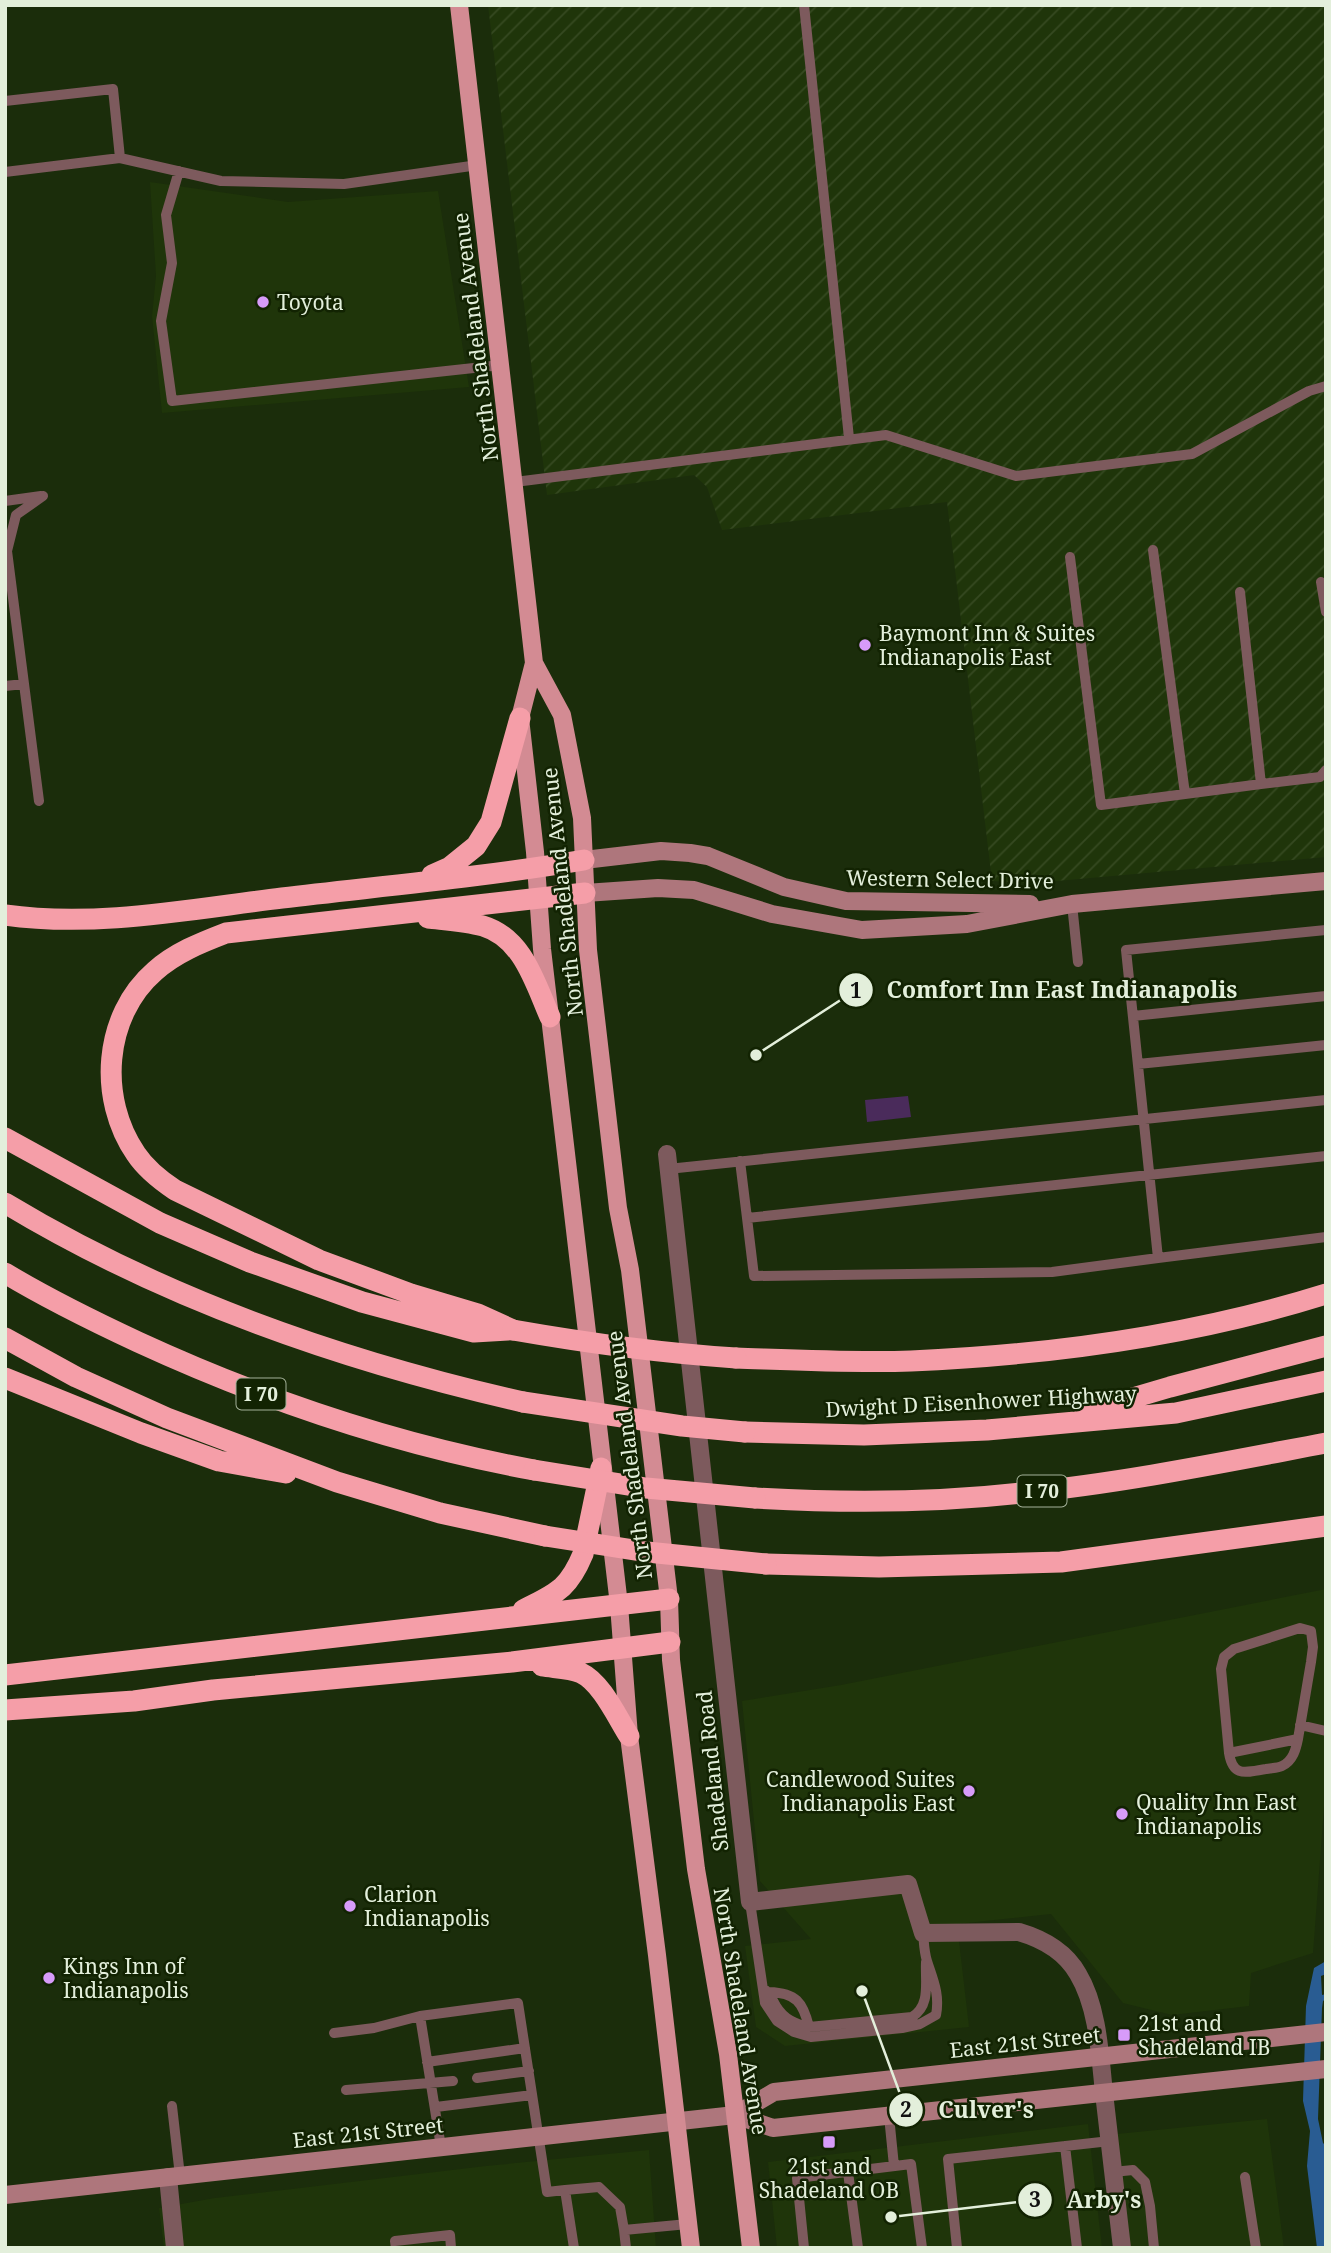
<svg xmlns="http://www.w3.org/2000/svg" width="1331" height="2253" viewBox="0 0 1331 2253" font-family="'Noto Serif',serif">
<style>
.built{fill:#1f350a}
.industrial{fill:url(#industrial-furrows)}
.park{fill:#4a2b5b}
.water{fill:#295c92}
.lines{fill:none;stroke-linecap:round;stroke-linejoin:round}
.lane{stroke:#7d5a5d;stroke-width:10}
.street{stroke:#7d5a5d;stroke-width:18}
.secondary{stroke:#ae767c;stroke-width:18}
.primary{stroke:#d38b93;stroke-width:18}
.highway{stroke:#f59ea8;stroke-width:21}
.highway-bridge{stroke:#f59ea8;stroke-width:21}
.poi-dot{fill:#d79bf9;stroke:#122302;stroke-width:2.5}
.labels{text-anchor:middle;dominant-baseline:central;stroke-width:5;stroke-linejoin:round;paint-order:stroke}
.shield{fill:#122302;stroke:#a4b29a;stroke-width:2}
.shield-label{font-size:19px;font-weight:bold;fill:#e3efdb}
.poi-label{font-size:21px;fill:#e3efdb;stroke:#122302;text-anchor:start}
.street-label{font-size:21px;fill:#e3efdb;stroke:#122302}
.leader{fill:none;stroke:#e3efdb;stroke-width:2.5}
.callout-dot{fill:#e3efdb;stroke:#122302;stroke-width:2.5}
.mark-label{font-size:21px;text-anchor:middle;font-weight:bold;fill:#111}
.callout-label{font-size:23px;text-anchor:middle;font-weight:bold;fill:#e3efdb;stroke:#122302;stroke-width:5;stroke-linejoin:round;paint-order:stroke}
</style>
<defs>
<pattern id="industrial-furrows" width="10" height="10" patternUnits="userSpaceOnUse" patternTransform="scale(1.75)"><rect width="10" height="10" fill="#1f350a"/><path d="M-1 1l2-2M0 10L10 0M9 11l2-2" fill="none" stroke="#354921"/></pattern>
</defs>
<rect width="100%" height="100%" fill="#1b2d0b"/>
<path class="built" d="M 150,182 L 288,202 L 438,191 L 469,387 L 162,413 L 152,316 L 156,276 Z
M 1326,1589 L 1326,1781 L 1313,1953 L 1251,1973 L 1249,2006 L 1172,2015 L 1123,2003 L 1051,1914 L 957,1924 L 969,2027 L 785,2046 L 756,2027 L 745,1946 L 811,1939 L 760,1881 L 742,1701 L 841,1685 Z
M 1267,2119 L 1284,2248 L 1126,2248 L 1117,2134 Z
M 1088,2124 L 1102,2248 L 777,2248 L 768,2162 Z
M 649,2150 L 656,2248 L 164,2248 L 159,2208 L 215,2198 L 486,2166 Z"/>
<path class="industrial" d="M 488,5 L 1326,5 L 1326,857 L 1034,883 L 992,881 L 947,502 L 722,530 L 707,487 L 694,475 L 547,495 Z"/>
<path class="park" d="M 908,1096 L 911,1117 L 867,1122 L 865,1100 Z"/>
<path class="water" d="M 1326,1961 L 1326,1974 L 1321,1976 L 1322,1995 L 1326,1994 L 1326,1999 L 1323,2001 L 1322,2008 L 1318,2119 L 1323,2143 L 1326,2146 L 1326,2248 L 1317,2248 L 1307,2166 L 1310,2131 L 1303,2101 L 1306,2006 L 1314,1968 Z"/>
<g class="lines">
<path class="lane" d="M 804,5 L 849,438
M 5,101 L 113,89 L 120,158
M 179,171 L 166,215 L 172,263 L 161,321 L 172,401 L 501,365
M 5,172 L 120,158 L 221,181 L 344,184 L 478,165
M 515,482 L 886,435 L 1016,476 L 1192,454 L 1309,391 L 1326,386
M 5,501 L 41,496
M 1070,557 L 1101,805 L 1185,794 L 1153,550
M 1321,582 L 1326,612
M 5,686 L 24,684
M 1261,784 L 1320,777 L 1326,770
M 1185,794 L 1261,784 L 1240,592
M 39,801 L 7,551 L 16,515 L 43,496
M 1072,904 L 1078,962
M 1326,930 L 1126,950 L 1158,1258 L 1326,1237
M 1133,1016 L 1326,996
M 1138,1064 L 1326,1045
M 740,1161 L 747,1218 L 1326,1156
M 668,1169 L 1326,1100
M 747,1218 L 754,1276 L 1052,1272 L 1158,1258
M 1300,1628 L 1311,1631 L 1313,1647 L 1311,1662 L 1298,1739 L 1229,1753 L 1221,1669 L 1224,1657 L 1234,1649 Z
M 1300,1725 L 1326,1731
M 1229,1753 C 1233,1778 1246,1772 1266,1769 C 1271,1768 1278,1768 1282,1766 C 1293,1761 1296,1749 1298,1739
M 750,1902 L 765,2003 L 777,2021 L 794,2032 L 811,2037 L 902,2028 L 920,2024 L 936,2015 C 940,1994 933,1980 927,1961 C 924,1952 924,1942 923,1933
M 763,1988 C 770,1993 772,1999 776,2006 C 784,2019 795,2024 809,2027 L 912,2017 C 931,2005 925,1983 926,1962
M 769,1992 C 796,1993 803,2002 809,2027
M 334,2033 L 374,2028 L 420,2016
M 427,2062 L 525,2048
M 477,2078 L 529,2071
M 346,2090 L 453,2081
M 172,2106 L 180,2176
M 436,2107 L 532,2095
M 889,2116 L 894,2166
M 1065,2146 L 1077,2248
M 441,2147 L 420,2016 L 518,2003 L 547,2192 L 565,2190 L 574,2248
M 848,2172 L 858,2248
M 1113,2172 L 1133,2170 L 1145,2182 L 1150,2206 L 1154,2248
M 1245,2177 L 1256,2248
M 565,2190 L 599,2187 L 620,2207 L 624,2230
M 396,2248 L 395,2241 L 450,2235 L 451,2248
M 626,2248 L 624,2230 L 688,2224
M 804,2248 L 797,2178 L 911,2164 L 922,2248
M 957,2248 L 948,2159 L 1110,2141"/>
<path class="street" d="M 667,1154 L 750,1902 L 908,1884 L 923,1933 L 1019,1932 C 1043,1939 1065,1951 1078,1974 C 1098,2007 1100,2055 1104,2093 C 1110,2145 1116,2196 1122,2248
M 168,2177 L 175,2248"/>
<path class="secondary" d="M 584,860 L 661,851 L 690,853 L 708,856 L 784,887 L 846,901 L 1030,904
M 585,893 L 658,888 L 694,890 L 772,914 L 862,930 L 967,924 L 1072,904 L 1326,881
M 735,2115 L 773,2128 L 1326,2069
M 5,2195 L 735,2115 L 774,2092 L 1326,2032"/>
<path class="primary" d="M 459,5 L 534,663 L 520,718 L 535,852 L 542,949 L 619,1605 L 629,1736 L 657,1955 L 691,2248
M 534,663 L 562,715 L 582,818 L 588,950 L 618,1208 L 630,1270 L 669,1599 L 671,1660 L 696,1869 L 728,2054 L 751,2248"/>
<path class="highway" d="M 432,875 L 450,867 L 476,846 L 491,822 L 520,718
M 5,915 C 97,928 191,909 282,898 C 383,886 484,877 584,860
M 428,918 C 446,920 466,921 483,926 C 523,938 535,983 550,1017
M 5,1138 L 160,1223 L 250,1262 L 362,1302 L 474,1332 L 508,1330
M 5,1203 C 164,1299 342,1361 523,1402
M 5,1273 C 48,1299 93,1321 138,1342 C 264,1400 397,1445 534,1470
M 513,1330 L 478,1314 L 411,1294 L 319,1260 L 175,1190 C 160,1180 146,1169 136,1154 C 98,1099 103,1016 155,971 C 175,953 200,943 226,933 L 585,893
M 5,1338 L 76,1377 L 167,1418 L 337,1482 L 440,1513 L 545,1536
M 736,1358 C 794,1360 853,1363 911,1361 C 1048,1355 1195,1335 1326,1294
M 5,1378 L 141,1433 L 219,1461 L 286,1473
M 1085,1412 L 1170,1387 L 1326,1346
M 745,1432 L 864,1435 L 987,1430 L 1176,1413 L 1326,1381
M 755,1498 C 843,1503 933,1503 1021,1493 C 1123,1483 1225,1462 1326,1443
M 766,1564 L 879,1567 L 1061,1562 L 1326,1526
M 523,1610 C 556,1593 568,1590 583,1554 L 601,1468
M 542,1666 C 554,1668 570,1668 581,1673 C 601,1682 617,1717 629,1736
M 5,1675 L 669,1599
M 5,1710 L 134,1701 L 213,1690 L 512,1662 L 670,1642"/>
<path class="highway-bridge" d="M 513,1330 C 587,1343 660,1353 736,1358
M 523,1402 L 682,1426 L 745,1432
M 534,1470 L 646,1488 L 755,1498
M 545,1536 L 647,1552 L 766,1564"/>
</g>
<g class="poi-dot">
<circle cx="263" cy="302" r="7"/>
<circle cx="865" cy="645" r="7"/>
<circle cx="969" cy="1791" r="7"/>
<circle cx="1122" cy="1814" r="7"/>
<circle cx="350" cy="1906" r="7"/>
<circle cx="49" cy="1978" r="7"/>
<rect x="1117" y="2028" width="14" height="14" rx="3.5"/>
<rect x="822" y="2135" width="14" height="14" rx="3.5"/>
</g>
<g class="labels">
<g class="shield">
<rect x="236.5" y="1378.5" width="49" height="31" rx="5"/>
<rect x="1017.5" y="1475.5" width="49" height="31" rx="5"/>
</g>
<g class="shield-label">
<text x="261" y="1394">I 70</text>
<text x="1042" y="1491">I 70</text>
</g>
<g class="poi-label">
<text x="277" y="302">Toyota</text>
<text x="879" y="633">Baymont Inn &amp; Suites<tspan x="879" dy="24">Indianapolis East</tspan></text>
<text x="955" y="1779" text-anchor="end">Candlewood Suites<tspan x="955" dy="24">Indianapolis East</tspan></text>
<text x="1136" y="1802">Quality Inn East<tspan x="1136" dy="24">Indianapolis</tspan></text>
<text x="364" y="1894">Clarion<tspan x="364" dy="24">Indianapolis</tspan></text>
<text x="63" y="1966">Kings Inn of<tspan x="63" dy="24">Indianapolis</tspan></text>
<text x="1138" y="2023">21st and<tspan x="1138" dy="24">Shadeland IB</tspan></text>
<text x="829" y="2166" text-anchor="middle">21st and<tspan x="829" dy="24">Shadeland OB</tspan></text>
</g>
<g class="street-label">
<text transform="translate(475 337) rotate(-97)">North Shadeland Avenue</text>
<text transform="translate(950 879) rotate(1)">Western Select Drive</text>
<text transform="translate(562 892) rotate(-96)">North Shadeland Avenue</text>
<text transform="translate(981 1401) rotate(-3)">Dwight D Eisenhower Highway</text>
<text transform="translate(629 1455) rotate(-97)">North Shadeland Avenue</text>
<text transform="translate(712 1771) rotate(-96)">Shadeland Road</text>
<text transform="translate(741 2011) rotate(81)">North Shadeland Avenue</text>
<text transform="translate(1025 2042) rotate(-6)">East 21st Street</text>
<text transform="translate(368 2132) rotate(-6)">East 21st Street</text>
</g>
</g>
<path class="leader" d="M756 1055L856 990M862 1991L906 2110M891 2217L1035 2200"/>
<g class="callout-dot">
<circle cx="756" cy="1055" r="7"/>
<circle cx="862" cy="1991" r="7"/>
<circle cx="891" cy="2217" r="7"/>
<circle cx="856" cy="990" r="18"/>
<circle cx="906" cy="2110" r="18"/>
<circle cx="1035" cy="2200" r="18"/>
</g>
<g class="mark-label">
<text x="856" y="998">1</text>
<text x="906" y="2117">2</text>
<text x="1035" y="2207">3</text>
</g>
<g class="callout-label">
<text x="1062" y="998">Comfort Inn East Indianapolis</text>
<text x="986" y="2118">Culver's</text>
<text x="1104" y="2208">Arby's</text>
</g>
<rect width="1331" height="2253" fill="none" stroke="#e3efdb" stroke-width="14"/>
</svg>
